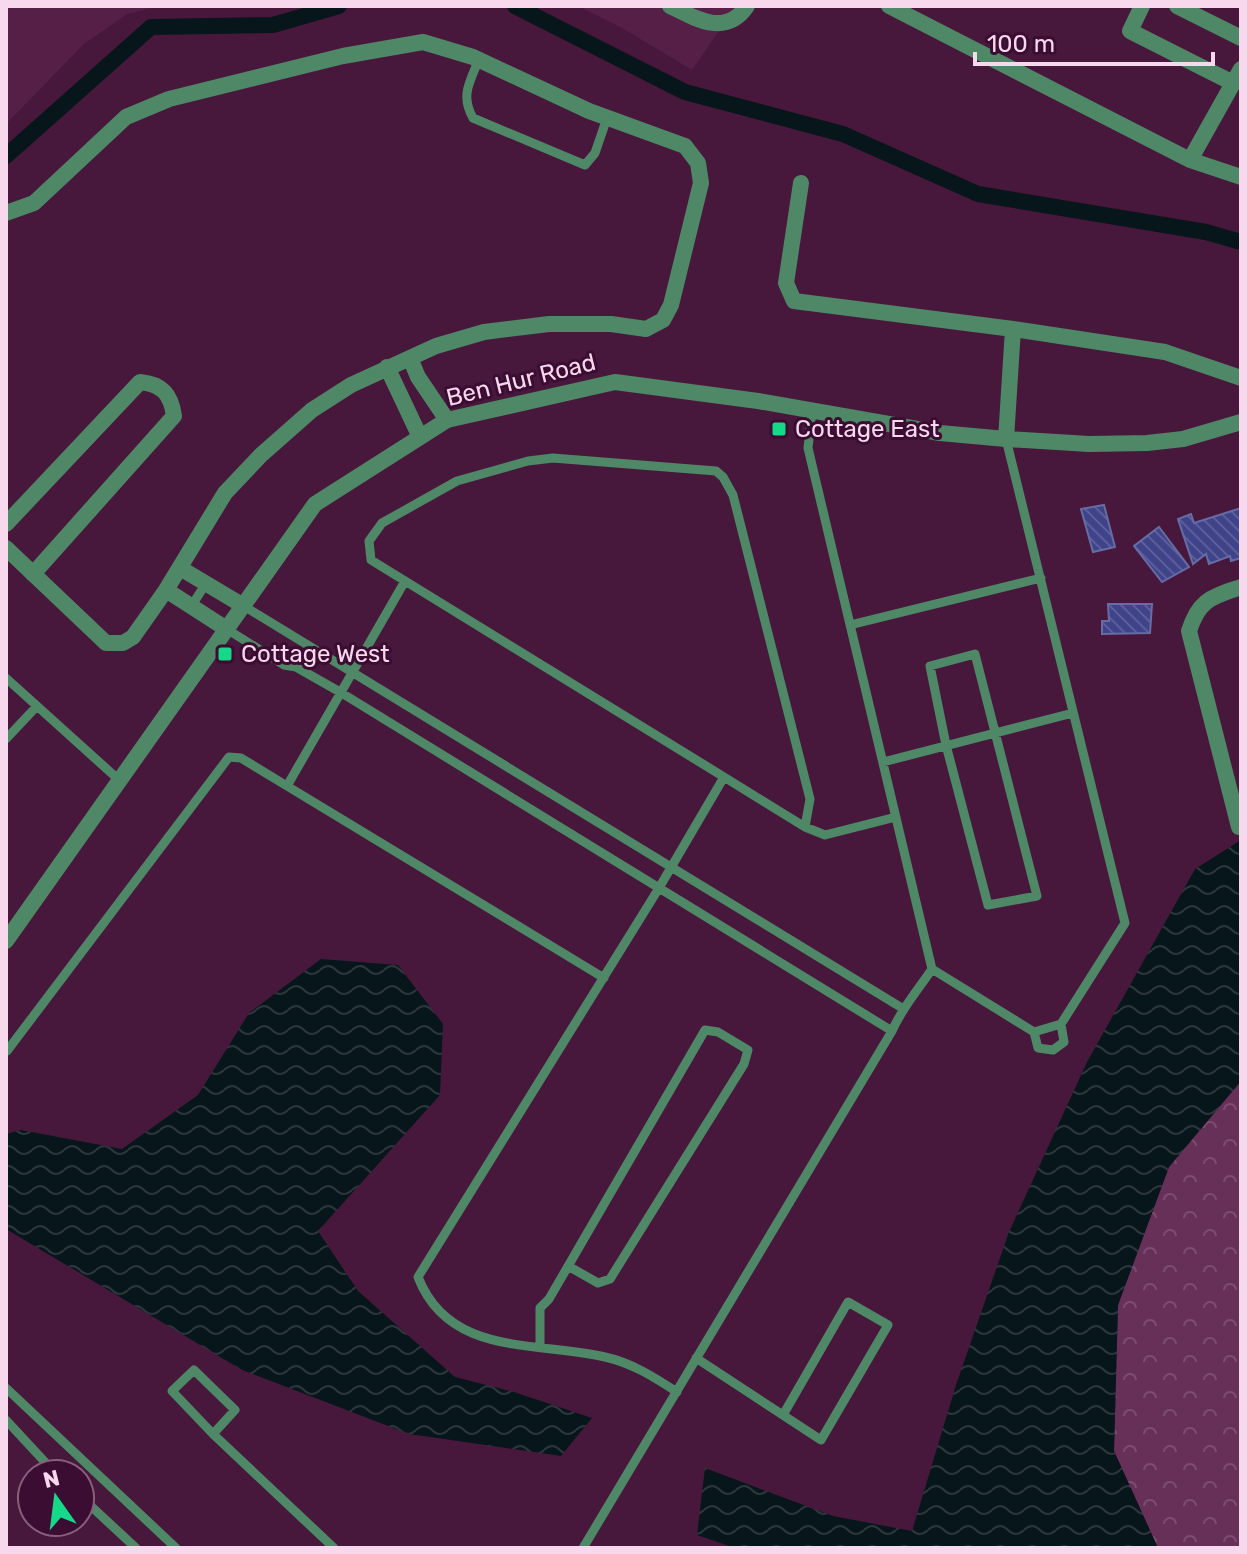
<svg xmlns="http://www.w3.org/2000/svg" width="1247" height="1554" viewBox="0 0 1247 1554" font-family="Rubik,sans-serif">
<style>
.built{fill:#551f48}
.forest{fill:url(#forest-crowns)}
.water{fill:url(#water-waves)}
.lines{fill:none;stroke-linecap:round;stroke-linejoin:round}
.canal{stroke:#07161b;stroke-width:16}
.building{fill:url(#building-back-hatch);stroke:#666da5;stroke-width:2}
.service{stroke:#4f8867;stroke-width:9}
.minor{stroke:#4f8867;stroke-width:16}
.tertiary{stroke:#4f8867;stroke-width:16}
.poi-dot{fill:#14d989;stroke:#3c0d32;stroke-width:3}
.labels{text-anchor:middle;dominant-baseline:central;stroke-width:6;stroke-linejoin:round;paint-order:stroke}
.street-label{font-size:24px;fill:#f7d8ed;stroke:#3c0d32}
.poi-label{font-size:24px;fill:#f7d8ed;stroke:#3c0d32;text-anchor:start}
</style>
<defs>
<pattern id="forest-crowns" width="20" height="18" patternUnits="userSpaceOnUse" patternTransform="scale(2)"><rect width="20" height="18" fill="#663059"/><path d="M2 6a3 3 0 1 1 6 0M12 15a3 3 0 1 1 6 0" fill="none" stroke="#7d4d71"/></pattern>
<pattern id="water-waves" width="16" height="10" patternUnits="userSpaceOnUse" patternTransform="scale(2)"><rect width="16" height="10" fill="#07161b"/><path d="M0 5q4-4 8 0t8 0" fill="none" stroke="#2c373c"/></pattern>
<pattern id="building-back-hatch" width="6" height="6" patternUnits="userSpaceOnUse" patternTransform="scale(2)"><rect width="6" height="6" fill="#3f4389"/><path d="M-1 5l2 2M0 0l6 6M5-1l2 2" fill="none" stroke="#5c5d9a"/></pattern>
</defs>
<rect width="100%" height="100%" fill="#47183c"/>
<path class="built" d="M 6,6 L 159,6 L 127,14 L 84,44 L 6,124 Z
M 578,6 L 736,6 L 692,70 L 622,28 Z"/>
<path class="forest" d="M 1241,1081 L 1241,1548 L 1158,1548 L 1114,1451 L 1118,1305 L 1169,1167 Z"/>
<path class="water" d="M 1241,840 L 1241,1081 L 1169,1167 L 1118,1305 L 1114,1451 L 1158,1548 L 735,1548 L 697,1535 L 705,1468 L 833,1516 L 912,1531 L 956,1385 L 1009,1232 L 1087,1062 L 1195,869 Z
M 321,959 L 398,965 L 443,1024 L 440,1095 L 318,1231 L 358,1291 L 455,1377 L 514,1392 L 592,1418 L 561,1456 L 409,1434 L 242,1370 L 6,1229 L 6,1134 L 21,1130 L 122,1149 L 198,1095 L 249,1013 Z"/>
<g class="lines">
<path class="canal" d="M 515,6 L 685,92 L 843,134 L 978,194 L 1206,232 L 1241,242
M 6,156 L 151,27 L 273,25 L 339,6"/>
</g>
<path class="building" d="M 1104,505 L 1115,547 L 1093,552 L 1081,509 Z
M 1241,508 L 1241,558 L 1231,561 L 1230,556 L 1209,564 L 1206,554 L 1193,564 L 1178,519 L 1191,514 L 1194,523 Z
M 1159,527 L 1189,567 L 1162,582 L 1134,546 Z
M 1108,604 L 1152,604 L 1150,633 L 1102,634 L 1102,621 L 1109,621 Z"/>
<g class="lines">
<path class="service" d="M 479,59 C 470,82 460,95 473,118 L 585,165 L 595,153 L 607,118
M 812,411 L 808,448 L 932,969
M 192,605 L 205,585
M 242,605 L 902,1008
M 850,625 L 1041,578
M 225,628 L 284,665 L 296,667 L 340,692 L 892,1031
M 975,654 L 1037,896 L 988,905 L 946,745 L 930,666 Z
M 6,678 L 119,780
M 6,739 L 37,706
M 883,762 L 1073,713
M 287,786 L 604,978
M 805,827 L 825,835 L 896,817
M 1034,1032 L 1038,1048 L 1053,1050 L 1064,1042 L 1061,1024
M 7,1051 L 229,757 L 241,758 L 287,786 L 405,581
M 540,1346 L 540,1308 L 549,1299 L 705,1030 L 718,1032 L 748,1050 L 744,1064 L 610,1279 L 598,1283 L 568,1266
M 696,1358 L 821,1440 L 888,1325 L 848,1302 L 783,1415
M 6,1388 L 176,1548
M 677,1392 C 654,1377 632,1363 605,1357 C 537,1341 449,1357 418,1277 L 659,888 L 724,777 L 805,827 L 810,799 L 733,495 L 723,477 L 716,471 L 553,458 L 528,461 L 457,481 L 382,523 L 369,541 L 371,560 L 724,777
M 6,1420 L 56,1474
M 213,1434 L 235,1410 L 194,1370 L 172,1391 L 213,1434 L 334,1548
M 80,1496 L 136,1548
M 583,1548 L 892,1031 C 902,1008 918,990 932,969 L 1034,1032 L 1061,1024 L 1125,923 L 1006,439"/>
<path class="minor" d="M 670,6 C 696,19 726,37 747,6
M 889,6 L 1190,160 L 1241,177
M 1142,6 L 1130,31 L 1233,83
M 1177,6 L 1241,38
M 1190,160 L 1241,69
M 801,183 L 786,283 L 794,301 L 1013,329 L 1165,352 L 1241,378
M 6,213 L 34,203 L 126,117 L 169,99 L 343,56 L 423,42 L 473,57 L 589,111 L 685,146 L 698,163 L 701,183 L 671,305 L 663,320 L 646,329 L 611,324 L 549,324 L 484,332 L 436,346 L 351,385 L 312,410 L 261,455 L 225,493 L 166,590 L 133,637 L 123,643 L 106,643 L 6,548
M 410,358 L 418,377 L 447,420
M 387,367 L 420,437
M 1006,439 L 1013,329
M 6,524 L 140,382 C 162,384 171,394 174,416 L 33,574
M 180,568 L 242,605
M 166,590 L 225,628
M 1239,827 L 1189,631 C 1199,599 1212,597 1241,587"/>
<path class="tertiary" d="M 6,941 L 315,504 L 447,420 L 615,382 L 758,401 L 940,433 L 1006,439 L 1089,444 L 1147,443 L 1183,439 L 1241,422"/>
</g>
<g class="poi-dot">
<rect x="771" y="421" width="16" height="16" rx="4"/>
<rect x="217" y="646" width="16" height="16" rx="4"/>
</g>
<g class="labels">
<g class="street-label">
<text transform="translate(521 380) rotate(-14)">Ben Hur Road</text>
</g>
<g class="poi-label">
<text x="795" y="429">Cottage East</text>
<text x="241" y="654">Cottage West</text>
</g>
</g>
<rect width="1247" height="1554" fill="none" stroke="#f7d8ed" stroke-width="16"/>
<g transform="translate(56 1498) rotate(346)"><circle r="38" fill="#3c0d32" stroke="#875e7d" stroke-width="2"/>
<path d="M0-6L14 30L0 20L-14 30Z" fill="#14d989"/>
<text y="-12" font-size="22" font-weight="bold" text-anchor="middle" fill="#f7d8ed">N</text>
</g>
<path d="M975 52v12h238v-12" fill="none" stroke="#f7d8ed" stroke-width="4"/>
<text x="987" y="52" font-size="24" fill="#f7d8ed" stroke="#3c0d32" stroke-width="6" paint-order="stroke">100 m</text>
</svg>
